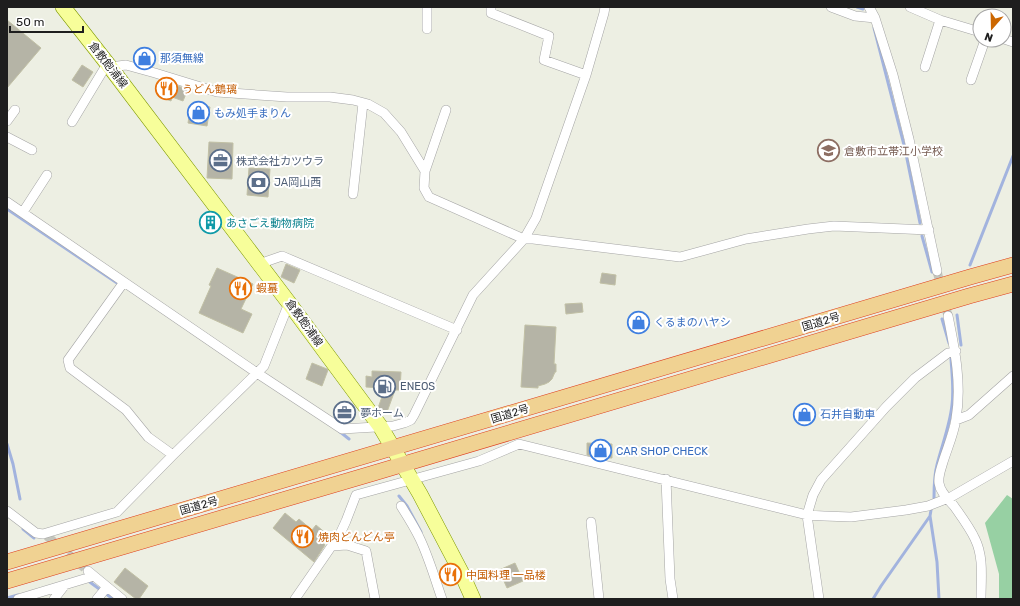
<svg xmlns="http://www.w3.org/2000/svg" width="1020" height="606" viewBox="0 0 1020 606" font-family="Rubik,'Noto Sans JP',sans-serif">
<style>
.forest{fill:#97d0a3}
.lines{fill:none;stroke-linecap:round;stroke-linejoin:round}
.stream{stroke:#a2b3de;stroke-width:3}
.building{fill:#b5b4a6;stroke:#c1c0a5}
.minor-tunnel{stroke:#c4c5bc;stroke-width:9;stroke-dasharray:9 4.5;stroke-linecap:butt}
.minor-casing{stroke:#a5a5a5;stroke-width:10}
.primary-casing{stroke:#7d9800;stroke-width:16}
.trunk-casing{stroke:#de3e1f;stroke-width:16}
.minor{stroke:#fff;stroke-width:9}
.primary{stroke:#f7fe9a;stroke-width:15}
.trunk{stroke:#f0d292;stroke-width:15}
.labels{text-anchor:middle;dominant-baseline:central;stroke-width:4;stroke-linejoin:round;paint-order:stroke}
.shop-label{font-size:11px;fill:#366cbe;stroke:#fff;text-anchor:start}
.street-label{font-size:11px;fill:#1e1e1e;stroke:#fff}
.food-label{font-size:11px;fill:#c56008;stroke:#fff;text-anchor:start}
.education-label{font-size:11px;fill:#785e54;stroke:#fff;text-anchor:start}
.service-label{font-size:11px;fill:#4e5e75;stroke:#fff;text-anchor:start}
.culture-label{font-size:11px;fill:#0d838f;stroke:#fff;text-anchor:start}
</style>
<rect width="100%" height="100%" fill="#edefe3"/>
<path class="forest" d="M 1007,495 L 1013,499 L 1013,599 L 999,599 L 999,574 L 985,523 Z"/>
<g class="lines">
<path class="stream" d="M 857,7 L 863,9
M 874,28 L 905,149 L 920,223
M 7,209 L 120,285
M 922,236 L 932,272
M 970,265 L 1013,156
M 957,315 L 961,345
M 942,319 L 949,343
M 339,431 L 349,439
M 7,444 L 13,464 L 20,499
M 399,496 L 407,506 L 421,532
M 934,498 C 934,487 934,476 937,465 C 942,445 950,425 952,405 C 954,390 952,374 951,359
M 930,516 L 937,562 L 939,599
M 23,528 L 23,529 L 34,538
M 87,580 L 113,599
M 7,598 L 18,595
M 873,599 L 881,586 L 930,516 L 931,510"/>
</g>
<path class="building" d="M 7,20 L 41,48 L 7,88 Z
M 138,49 L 153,55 L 150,65 L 142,63 L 143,60 L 135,57 Z
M 82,65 L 93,72 L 83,87 L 72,80 Z
M 163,82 L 188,89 L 183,101 L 172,97 L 171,101 L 158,96 Z
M 191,104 L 210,107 L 207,126 L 188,123 Z
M 209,142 L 233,143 L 232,179 L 207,178 Z
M 249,168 L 270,169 L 268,197 L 247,195 Z
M 205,216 L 212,216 L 218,224 L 217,230 L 205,230 Z
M 286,264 L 300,270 L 294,283 L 281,277 Z
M 217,268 L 253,284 L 241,309 L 252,314 L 243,333 L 199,313 L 211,286 L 209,285 Z
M 602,273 L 616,275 L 615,285 L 600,283 Z
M 582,303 L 583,312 L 566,314 L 565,304 Z
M 525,325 L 556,327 L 554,364 L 556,364 L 556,372 L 555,372 L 552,379 L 549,382 L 545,384 L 538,386 L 538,388 L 521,387 Z
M 312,363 L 327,369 L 328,370 L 322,386 L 306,379 Z
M 372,371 L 401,372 L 400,390 L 395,390 L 387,412 L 379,409 L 378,408 L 383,394 L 379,392 L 381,388 L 366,387 L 366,376 L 372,377 Z
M 345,403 L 354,416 L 344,423 L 335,410 Z
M 799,406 L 814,413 L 809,422 L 795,415 Z
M 587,443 L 612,444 L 612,458 L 599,458 L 587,455 Z
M 285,513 L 296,522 L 299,519 L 312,530 L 316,525 L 328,535 L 322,542 L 325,545 L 314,562 L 273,528 Z
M 515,563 L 523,581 L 507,588 L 499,570 Z
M 125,568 L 148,586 L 139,599 L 136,599 L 114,582 Z
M 449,568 L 455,581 L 449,584 L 443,570 Z"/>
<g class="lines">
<path class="minor-tunnel" d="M 937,271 L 948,316
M 47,536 L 88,571"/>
<defs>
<path id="minor" d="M 427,7 L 427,29
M 491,7 L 491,13 L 549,36 L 544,60 L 586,75
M 831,7 L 855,16 L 875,18
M 869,7 L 875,18 L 893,75 L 909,139 L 937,271
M 910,7 L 940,20 L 980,32
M 1004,39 L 1013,42
M 110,67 L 126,65 L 155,73 L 217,92 L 287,97 L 330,97 L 353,100 L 368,104 L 384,113 L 401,132 L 425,171 L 424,188 L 429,197 L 524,239 L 533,239 L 680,257 L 746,239 L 808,229 L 834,226 L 929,230
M 925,67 L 940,20
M 971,80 L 985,40
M 7,121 L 15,110
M 72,122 L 107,64
M 7,137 L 32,150
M 425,171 L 446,110
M 353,194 L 363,103
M 7,202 L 257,373 L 342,429 L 393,426 L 404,423 L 411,420 L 414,415 L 473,295 L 524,239 L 536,218 L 586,75 L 604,13 L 605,7
M 23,212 L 47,175
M 259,264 L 282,256 L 457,330
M 124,282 L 68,360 L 70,368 L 126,410 L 148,437 L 173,455
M 948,316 C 955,350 962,385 956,419 C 954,433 947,449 943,462 C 941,469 938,476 939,483 C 940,492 948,499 954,506 C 961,516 970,528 975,539 C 984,557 981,579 981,599
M 956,420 L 969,415 L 1013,376
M 666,479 L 670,579 L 673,599
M 401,506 C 408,517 415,528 420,539 C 429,558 435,579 442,599
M 7,511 L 36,533 L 43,534 L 117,512 L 173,455 L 261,369 L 264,366 L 289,303
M 591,522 L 599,599
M 332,546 L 347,545 L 366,551 L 375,599
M 88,571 L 122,599
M 18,599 L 94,576
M 54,599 L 65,585
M 97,599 L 107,587
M 295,599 L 340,534 L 346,521 L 356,495 L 479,461 L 519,444 L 807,515 L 824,516 L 851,517 L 906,510 L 928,506 L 951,497 L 1013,461
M 819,599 L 807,515 L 813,495 L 821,480 L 886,407 L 915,378 L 948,353 L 956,351"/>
<path id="primary" d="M 63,7 L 110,67 L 289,303 L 380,426 L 420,494 L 461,572 L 473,599"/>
<path id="trunk" d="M 7,562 L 970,277 L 1013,265
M 7,581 L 374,473 L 969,296 L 1013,284"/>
</defs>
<use href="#minor" class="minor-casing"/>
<use href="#primary" class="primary-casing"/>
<use href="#trunk" class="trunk-casing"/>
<use href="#minor" class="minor"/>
<use href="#primary" class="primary"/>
<use href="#trunk" class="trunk"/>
</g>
<defs>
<symbol id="shop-ring" viewBox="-11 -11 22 22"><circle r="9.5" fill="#fff" stroke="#3f7fe0" stroke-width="1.5"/><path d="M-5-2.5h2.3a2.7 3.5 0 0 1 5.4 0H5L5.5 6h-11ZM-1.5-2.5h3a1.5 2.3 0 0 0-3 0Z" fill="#3f7fe0"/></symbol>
<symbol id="restaurant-ring" viewBox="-11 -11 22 22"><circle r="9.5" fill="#fff" stroke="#e8710a" stroke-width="1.5"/><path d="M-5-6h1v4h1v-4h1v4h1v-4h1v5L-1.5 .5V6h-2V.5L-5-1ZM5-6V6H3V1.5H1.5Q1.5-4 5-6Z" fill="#e8710a"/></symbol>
<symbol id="school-ring" viewBox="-11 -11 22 22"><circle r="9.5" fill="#fff" stroke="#8d6e63" stroke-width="1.5"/><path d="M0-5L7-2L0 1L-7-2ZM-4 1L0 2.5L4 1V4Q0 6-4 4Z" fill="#8d6e63"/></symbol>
<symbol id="office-ring" viewBox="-11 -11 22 22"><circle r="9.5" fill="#fff" stroke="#5c6f8a" stroke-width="1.5"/><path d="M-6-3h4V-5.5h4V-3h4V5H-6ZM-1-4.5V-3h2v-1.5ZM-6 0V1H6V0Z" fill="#5c6f8a"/></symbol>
<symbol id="bank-ring" viewBox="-11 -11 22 22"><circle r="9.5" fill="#fff" stroke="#5c6f8a" stroke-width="1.5"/><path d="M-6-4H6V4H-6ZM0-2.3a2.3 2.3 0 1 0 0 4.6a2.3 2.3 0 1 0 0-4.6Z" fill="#5c6f8a"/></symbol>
<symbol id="building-ring" viewBox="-11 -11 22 22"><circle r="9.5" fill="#fff" stroke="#0f9aa8" stroke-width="1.5"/><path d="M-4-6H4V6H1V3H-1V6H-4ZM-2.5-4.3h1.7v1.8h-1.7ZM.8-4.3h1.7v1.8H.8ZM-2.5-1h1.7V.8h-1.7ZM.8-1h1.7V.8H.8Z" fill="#0f9aa8"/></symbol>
<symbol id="fuel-ring" viewBox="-11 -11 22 22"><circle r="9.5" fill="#fff" stroke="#5c6f8a" stroke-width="1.5"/><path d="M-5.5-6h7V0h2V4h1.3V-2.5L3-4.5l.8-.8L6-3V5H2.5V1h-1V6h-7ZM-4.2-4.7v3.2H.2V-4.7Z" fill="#5c6f8a"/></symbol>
</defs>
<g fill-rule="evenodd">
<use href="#shop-ring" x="132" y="46" width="25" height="25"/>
<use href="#restaurant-ring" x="154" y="76" width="25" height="25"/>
<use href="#shop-ring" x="186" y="100" width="25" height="25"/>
<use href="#school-ring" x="816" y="138" width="25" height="25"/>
<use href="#office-ring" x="208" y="148" width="25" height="25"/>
<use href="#bank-ring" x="246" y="170" width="25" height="25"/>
<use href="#building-ring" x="198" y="210" width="25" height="25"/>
<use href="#restaurant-ring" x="228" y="276" width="25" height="25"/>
<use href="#shop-ring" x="626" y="310" width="25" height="25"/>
<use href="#fuel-ring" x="372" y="374" width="25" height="25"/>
<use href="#office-ring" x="332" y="400" width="25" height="25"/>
<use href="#shop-ring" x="792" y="402" width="25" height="25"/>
<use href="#shop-ring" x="588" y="438" width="25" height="25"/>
<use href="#restaurant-ring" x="290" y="524" width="25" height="25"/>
<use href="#restaurant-ring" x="438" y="562" width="25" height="25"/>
</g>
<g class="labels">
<g class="shop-label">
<text x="160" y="58">那須無線</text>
<text x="214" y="113">もみ処手まりん</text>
<text x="654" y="322">くるまのハヤシ</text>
<text x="820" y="414">石井自動車</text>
<text x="616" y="451">CAR SHOP CHECK</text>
</g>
<g class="street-label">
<text transform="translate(108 65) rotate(52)">倉敷飽浦線</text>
<text transform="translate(821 322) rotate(-17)">国道2号</text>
<text transform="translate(304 323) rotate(54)">倉敷飽浦線</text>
<text transform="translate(510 414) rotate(-17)">国道2号</text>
<text transform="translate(199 506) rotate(-16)">国道2号</text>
</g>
<g class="food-label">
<text x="182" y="89">うどん鶴璃</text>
<text x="256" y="288">蝦蟇</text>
<text x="318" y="537">焼肉どんどん亭</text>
<text x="466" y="575">中国料理 一品楼</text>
</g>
<g class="education-label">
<text x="844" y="151">倉敷市立帯江小学校</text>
</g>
<g class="service-label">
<text x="236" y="161">株式会社カツウラ</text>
<text x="274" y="182">JA岡山西</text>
<text x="400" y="386">ENEOS</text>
<text x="360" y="413">夢ホーム</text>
</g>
<g class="culture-label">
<text x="226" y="223">あさごえ動物病院</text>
</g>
</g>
<rect width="1020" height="606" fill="none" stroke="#1e1e1e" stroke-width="16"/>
<g transform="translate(992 28) rotate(200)"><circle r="19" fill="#ffffff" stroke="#a5a5a5"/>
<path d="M0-3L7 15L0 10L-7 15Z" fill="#cc6700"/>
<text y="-6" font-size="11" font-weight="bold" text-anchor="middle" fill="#1e1e1e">N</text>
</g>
<path d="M10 26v6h73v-6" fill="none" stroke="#1e1e1e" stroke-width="2"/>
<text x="16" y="26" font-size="12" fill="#1e1e1e" stroke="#ffffff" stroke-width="3" paint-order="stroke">50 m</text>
</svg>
